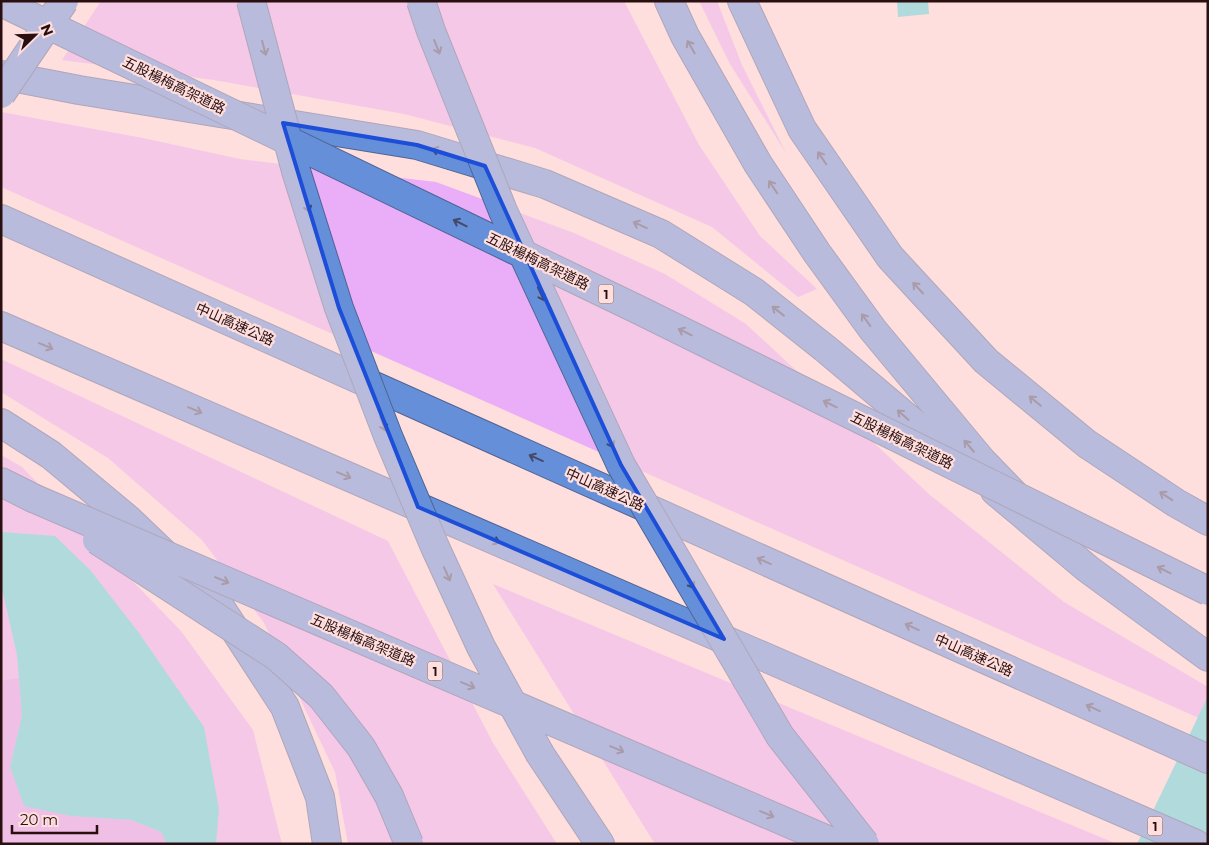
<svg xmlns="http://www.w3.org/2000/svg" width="1209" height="845" viewBox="0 0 1209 845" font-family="Montserrat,'Noto Sans TC',sans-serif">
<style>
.green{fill:#eaadf7}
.forest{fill:#e099f0}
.water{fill:#54d6dd}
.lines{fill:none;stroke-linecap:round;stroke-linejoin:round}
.motorway-casing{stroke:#506393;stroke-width:30}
.motorway{stroke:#6590d9;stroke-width:28}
.motorway-bridge-casing{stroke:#506393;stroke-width:30;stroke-linecap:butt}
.motorway-bridge{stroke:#6590d9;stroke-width:28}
.oneway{stroke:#45496a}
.marked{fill:none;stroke:#1d4ed8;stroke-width:4;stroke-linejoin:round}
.labels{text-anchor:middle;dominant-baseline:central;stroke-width:4.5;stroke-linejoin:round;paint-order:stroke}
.shield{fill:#fedfdd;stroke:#6a4d4e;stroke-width:1}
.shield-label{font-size:12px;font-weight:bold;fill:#2a0f10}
.street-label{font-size:14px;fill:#2a0f10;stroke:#fedfdd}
</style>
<rect width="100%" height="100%" fill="#fedfdd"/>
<path class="green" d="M 101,1 L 624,1 L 699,145 L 760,236 L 817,289 L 798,297 L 712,227 L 535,148 L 404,114 L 214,80 L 62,60 Z
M 699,1 L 717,1 L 742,65 L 786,153 L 730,64 Z
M 1,112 L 143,138 L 240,159 L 436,182 L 574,233 L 665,274 L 746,324 L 930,495 L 1064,602 L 1208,687 L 1208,722 L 1,187 Z
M 1,359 L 388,541 L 493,743 L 557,844 L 348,844 L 335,772 L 264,623 L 202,540 L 108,458 L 1,392 Z
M 1,455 L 22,467 L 181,631 L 253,730 L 282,844 L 1,844 Z
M 493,584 L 1117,844 L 655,844 Z"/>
<path class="forest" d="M 19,678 L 22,717 L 10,767 L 71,816 L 131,820 L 161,832 L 167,844 L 1,844 L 1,681 Z"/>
<path class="water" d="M 897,1 L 928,1 L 929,14 L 898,17 Z
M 1,532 L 55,536 L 91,571 L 139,633 L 204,727 L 219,809 L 216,844 L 167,844 L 161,832 L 131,820 L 71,816 L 24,806 L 10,767 L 22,716 L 17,655 L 3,593 L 1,592 Z
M 1208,696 L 1208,842 L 1207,844 L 1137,844 Z"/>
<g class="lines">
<defs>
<path id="motorway" d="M 669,1 L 685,36 L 758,164 L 817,253 L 873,330 L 982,461 L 1015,495
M 742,1 L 802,129 L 890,257 L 986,361 L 1087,444 L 1176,503 L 1208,521
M 1,75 L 79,90 L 417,145 L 545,184 L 661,234 L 754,292 L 827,350 L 962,464
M 1,219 L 1208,759
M 1,326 L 1196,844
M 1,423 L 51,455 L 129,520 L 220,607 L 285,707 L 320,797 L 327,844
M 1,482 L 33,498
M 995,491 L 1088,569 L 1208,657
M 540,754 L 600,844"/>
</defs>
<use href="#motorway" class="motorway-casing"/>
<use href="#motorway" class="motorway"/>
<defs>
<path id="motorway-bridge" d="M 251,1 L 296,171 L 339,308 L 388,436 L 435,547 L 481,647 L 540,754
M 421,1 L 431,31 L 503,211 L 621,465 L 780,736 L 865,844
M 1,2 L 641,311 L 1208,591
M 1,94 L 64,1
M 33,498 L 837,844
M 97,540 L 276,656 L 321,696 L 361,747 L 389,796 L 409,844"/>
</defs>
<use href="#motorway-bridge" class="motorway-bridge-casing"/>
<use href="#motorway-bridge" class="motorway-bridge"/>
</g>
<defs><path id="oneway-shaft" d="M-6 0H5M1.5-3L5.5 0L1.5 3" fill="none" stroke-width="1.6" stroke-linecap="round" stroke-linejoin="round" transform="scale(1.25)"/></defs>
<g class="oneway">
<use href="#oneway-shaft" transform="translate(437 47) rotate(68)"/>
<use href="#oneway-shaft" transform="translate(691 47) rotate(-120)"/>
<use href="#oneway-shaft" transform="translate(264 48) rotate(75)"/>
<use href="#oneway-shaft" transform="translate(439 151) rotate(-163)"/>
<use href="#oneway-shaft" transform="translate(822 158) rotate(-124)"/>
<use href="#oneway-shaft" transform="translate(773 187) rotate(-124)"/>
<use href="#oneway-shaft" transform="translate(307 205) rotate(72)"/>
<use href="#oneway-shaft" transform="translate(460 223) rotate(-154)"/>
<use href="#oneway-shaft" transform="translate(640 225) rotate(-156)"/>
<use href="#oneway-shaft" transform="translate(918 288) rotate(-133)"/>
<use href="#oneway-shaft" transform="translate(541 294) rotate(65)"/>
<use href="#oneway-shaft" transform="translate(778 311) rotate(-142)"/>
<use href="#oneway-shaft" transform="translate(866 320) rotate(-126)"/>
<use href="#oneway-shaft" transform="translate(685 332) rotate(-154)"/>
<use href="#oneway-shaft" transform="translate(46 346) rotate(23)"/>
<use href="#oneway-shaft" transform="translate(1035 401) rotate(-140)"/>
<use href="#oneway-shaft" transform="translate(830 404) rotate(-154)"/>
<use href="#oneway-shaft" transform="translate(195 410) rotate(23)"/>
<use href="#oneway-shaft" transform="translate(903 415) rotate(-139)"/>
<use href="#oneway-shaft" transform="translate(383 424) rotate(69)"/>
<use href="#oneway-shaft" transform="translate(610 441) rotate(65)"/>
<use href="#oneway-shaft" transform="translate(969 446) rotate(-130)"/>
<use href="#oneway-shaft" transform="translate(536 458) rotate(-156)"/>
<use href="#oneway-shaft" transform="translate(344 475) rotate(23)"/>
<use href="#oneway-shaft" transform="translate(1166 496) rotate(-147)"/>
<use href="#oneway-shaft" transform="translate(493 540) rotate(23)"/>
<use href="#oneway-shaft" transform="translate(764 561) rotate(-156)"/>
<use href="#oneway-shaft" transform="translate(1164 570) rotate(-154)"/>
<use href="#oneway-shaft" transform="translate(447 574) rotate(66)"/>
<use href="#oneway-shaft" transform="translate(222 580) rotate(23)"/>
<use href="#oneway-shaft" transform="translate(690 582) rotate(59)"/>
<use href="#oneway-shaft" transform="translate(912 627) rotate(-156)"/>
<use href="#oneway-shaft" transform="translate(468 685) rotate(23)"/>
<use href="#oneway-shaft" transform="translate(1093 708) rotate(-156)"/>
<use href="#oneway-shaft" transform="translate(617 749) rotate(23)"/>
<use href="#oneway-shaft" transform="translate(767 814) rotate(23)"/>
</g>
<path d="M0 0H1209V845H0ZM 283,123 L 417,145 L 485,166 L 621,465 L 724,639 L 418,507 L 339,308 Z" fill="#fedfdd" fill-opacity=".55" fill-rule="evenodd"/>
<path class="marked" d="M 283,123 L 417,145 L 485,166 L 621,465 L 724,639 L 418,507 L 339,308 Z"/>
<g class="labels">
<g class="shield">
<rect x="598.5" y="284.5" width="15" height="19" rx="4"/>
<rect x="427.5" y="661.5" width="15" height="19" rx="4"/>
<rect x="1147.5" y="816.5" width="15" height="19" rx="4"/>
</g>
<g class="shield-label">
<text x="606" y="294">1</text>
<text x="435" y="671">1</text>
<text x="1155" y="826">1</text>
</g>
<g class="street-label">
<text transform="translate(174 85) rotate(26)">五股楊梅高架道路</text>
<text transform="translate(538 261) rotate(26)">五股楊梅高架道路</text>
<text transform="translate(235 324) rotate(24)">中山高速公路</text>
<text transform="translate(902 440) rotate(26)">五股楊梅高架道路</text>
<text transform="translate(605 489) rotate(24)">中山高速公路</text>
<text transform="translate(363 640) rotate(23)">五股楊梅高架道路</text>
<text transform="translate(974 655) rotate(24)">中山高速公路</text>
</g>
</g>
<rect width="1209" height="845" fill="none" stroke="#2a0f10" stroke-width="5"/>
<g transform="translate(35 35) rotate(67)" stroke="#fedfdd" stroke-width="4" paint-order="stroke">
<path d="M0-4L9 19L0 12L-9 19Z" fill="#2a0f10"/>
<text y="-8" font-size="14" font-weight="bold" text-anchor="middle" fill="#2a0f10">N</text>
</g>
<path d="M12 825v8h85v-8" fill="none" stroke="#2a0f10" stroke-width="2.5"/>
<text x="20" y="825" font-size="15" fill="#2a0f10" stroke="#fedfdd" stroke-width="4" paint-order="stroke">20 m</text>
</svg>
